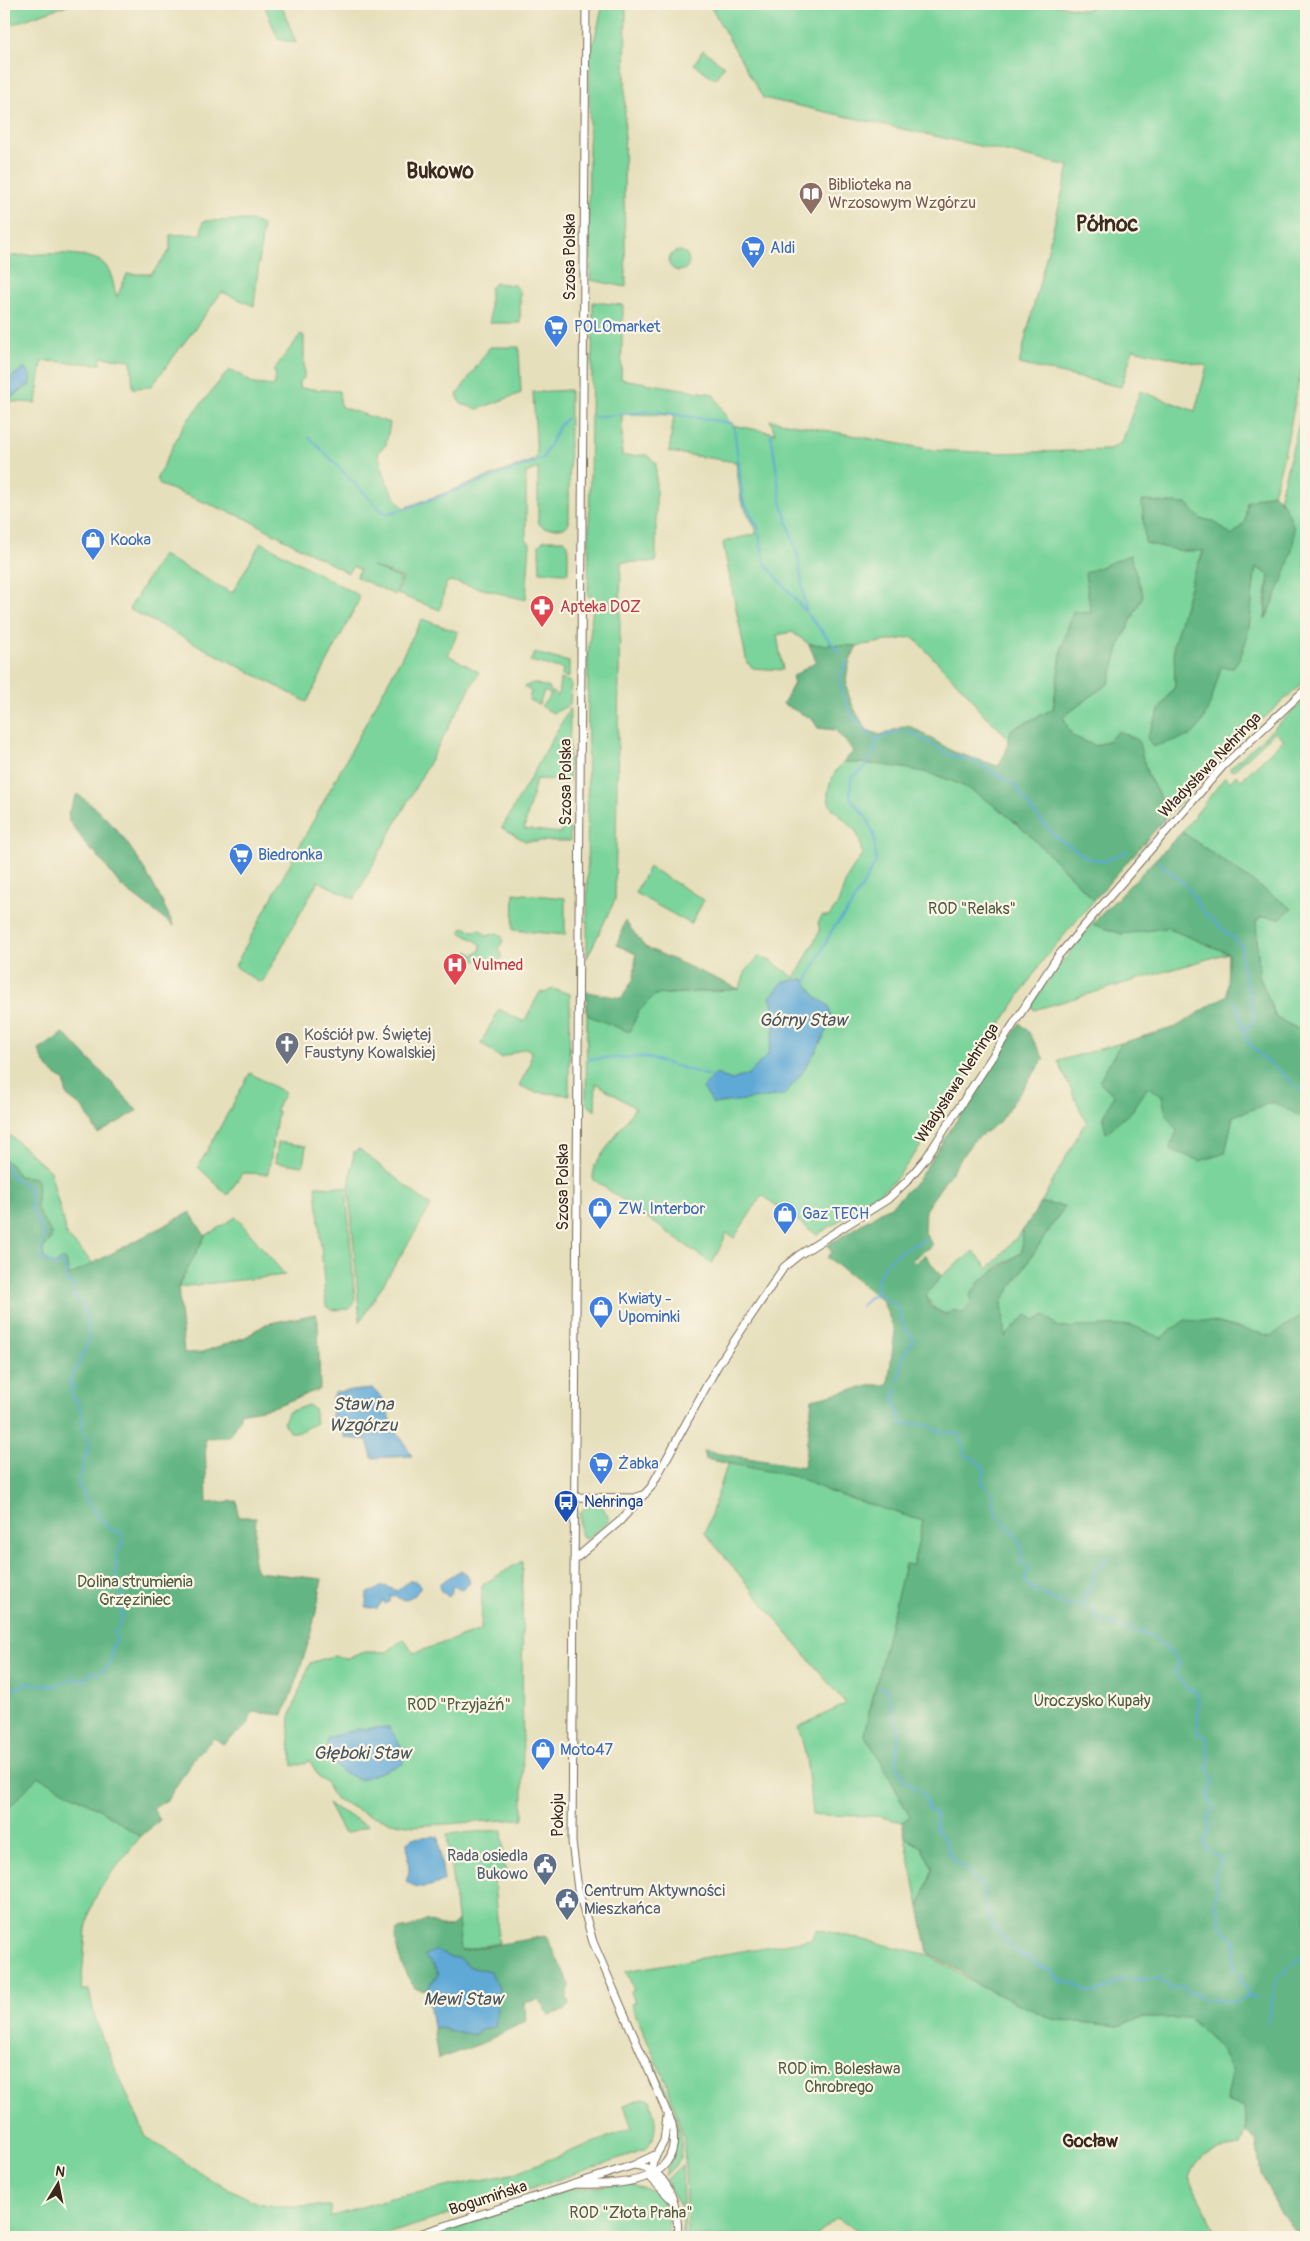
<svg xmlns="http://www.w3.org/2000/svg" width="1310" height="2241" viewBox="0 0 1310 2241" font-family="Pangolin,sans-serif">
<style>
.green{fill:#7ad49b;stroke:#5a7f5c}
.forest{fill:#63b683;stroke:#4f7050}
.water{fill:#5fa9d7;stroke:#4d6a7a}
.lines{fill:none;stroke-linecap:round;stroke-linejoin:round}
.stream{stroke:#5fa9d7;stroke-width:2}
.minor-casing{stroke:#776955;stroke-width:9}
.minor{stroke:#fff;stroke-width:7}
.labels{text-anchor:middle;dominant-baseline:central;stroke-width:4.5;stroke-linejoin:round;paint-order:stroke}
.education-label{font-size:16px;fill:#785e54;stroke:#fcf5e5;text-anchor:start}
.shop-label{font-size:16px;fill:#366cbe;stroke:#fcf5e5;text-anchor:start}
.street-label{font-size:16px;fill:#3b2a1e;stroke:#fcf5e5}
.health-label{font-size:16px;fill:#be3a42;stroke:#fcf5e5;text-anchor:start}
.park-label{font-size:16px;fill:#4e5d44;stroke:#fcf5e5}
.worship-label{font-size:16px;fill:#5b616d;stroke:#fcf5e5;text-anchor:start}
.transit-label{font-size:16px;fill:#164399;stroke:#fcf5e5;text-anchor:start}
.service-label{font-size:16px;fill:#4e5e75;stroke:#fcf5e5;text-anchor:end}
.water-label{font-size:18px;font-style:italic;fill:#48565f;stroke:#fcf5e5}
.neighbourhood-label{font-size:18px;font-weight:bold;fill:#3b2a1e;stroke:#fcf5e5}
.district-label{font-size:21px;font-weight:bold;fill:#3b2a1e;stroke:#fcf5e5}
</style>
<rect width="100%" height="100%" fill="#fcf5e5"/>
<filter id="ink" filterUnits="userSpaceOnUse"><feTurbulence type="fractalNoise" baseFrequency=".02" numOctaves="2"/><feDisplacementMap in="SourceGraphic" scale="10" xChannelSelector="R" yChannelSelector="G"/><feConvolveMatrix kernelMatrix="1 2 1 2 8 2 1 2 1" color-interpolation-filters="sRGB"/></filter>
<filter id="wash" filterUnits="userSpaceOnUse"><feTurbulence type="fractalNoise" baseFrequency=".0096" numOctaves="4" result="noise"/><feDisplacementMap in="SourceGraphic" scale="20" xChannelSelector="R" yChannelSelector="G"/><feGaussianBlur stdDeviation="1.12" result="paint"/><feColorMatrix in="noise" values="0 0 0 0 0 0 0 0 0 0 0 0 0 0 0 0 0 1.4 0 .05"/><feComposite in="paint" operator="in"/></filter>
<g filter="url(#wash)">
<rect width="100%" height="100%" fill="#e6dfbb"/>
<path class="green" d="M 4,4 L 70,4 L 4,27 Z
M 264,4 L 281,4 L 296,43 L 278,39 Z
M 603,4 L 626,4 L 624,193 L 626,287 L 590,280 L 591,246 L 588,245 L 590,48 L 594,42 Z
M 709,4 L 1052,4 L 1085,10 L 1097,4 L 1306,4 L 1306,350 C 1294,397 1289,447 1273,493 L 1247,502 L 1245,522 L 1232,536 L 1214,521 L 1200,519 L 1187,504 L 1182,551 L 1204,550 L 1193,576 L 1174,644 L 1175,686 L 1160,709 L 1147,737 L 1153,746 L 1169,740 L 1190,736 L 1212,696 L 1221,667 L 1247,632 L 1256,567 L 1269,575 L 1265,604 L 1266,618 L 1275,598 L 1285,505 L 1279,499 L 1306,398 L 1306,680 L 1264,718 L 1240,736 L 1164,820 L 1165,806 L 1148,776 L 1143,761 L 1119,731 L 1109,740 L 1096,746 L 1072,736 L 1063,717 L 1109,683 L 1120,644 L 1143,595 L 1091,614 L 1073,612 L 1062,648 L 1053,709 L 1011,730 L 1009,738 L 978,709 L 971,697 L 913,637 L 857,646 L 809,644 L 792,632 L 777,635 L 783,670 L 753,668 L 747,663 L 723,544 L 725,541 L 756,534 L 756,529 L 741,501 L 736,462 L 669,452 L 674,415 L 622,414 L 622,456 L 647,455 L 656,463 L 656,562 L 621,562 L 615,900 L 587,958 L 588,656 L 593,606 L 592,596 L 588,596 L 593,302 L 623,305 L 621,379 L 713,394 L 731,425 L 775,433 L 770,420 L 933,450 L 996,453 L 1109,450 L 1122,442 L 1140,391 L 1195,411 L 1207,366 L 1133,349 L 1121,387 L 1019,364 L 1069,166 L 763,98 Z
M 703,50 L 724,66 L 715,79 L 694,64 Z
M 252,220 L 263,226 L 254,306 L 222,292 L 151,387 L 133,388 L 131,360 L 101,357 L 100,364 L 42,361 L 36,403 L 4,401 L 21,391 L 9,379 L 4,380 L 4,257 C 26,255 87,248 104,264 C 113,272 113,287 117,297 L 127,274 L 151,274 L 170,250 L 170,235 L 201,234 L 203,221 Z
M669 261a10 10 0 1 1 20 0a10 10 0 1 1-20 0Z
M 495,283 L 514,285 L 520,291 L 520,323 L 490,323 L 490,288 Z
M 301,334 L 304,336 L 304,378 L 299,382 L 299,388 L 339,391 L 341,407 L 390,423 L 386,445 L 378,452 C 383,472 389,494 404,508 L 534,460 L 537,456 L 533,392 L 570,390 L 569,524 L 564,528 L 544,528 L 538,523 L 538,468 L 526,473 L 526,539 L 530,543 L 526,600 L 451,581 L 446,583 L 440,610 L 397,594 L 403,578 L 372,566 L 401,579 L 395,595 L 356,577 L 360,570 L 353,566 L 348,573 L 245,518 L 160,485 L 157,478 L 183,426 L 228,371 L 234,371 L 254,384 L 274,386 L 276,374 L 273,371 Z
M 490,347 L 519,347 L 521,393 L 478,409 L 461,404 L 457,395 Z
M 544,540 L 564,540 L 568,544 L 568,573 L 540,572 L 539,545 Z
M 261,542 L 358,595 L 359,600 L 307,702 L 129,609 L 162,555 L 232,593 Z
M 422,619 L 458,632 L 448,655 L 479,672 L 354,899 L 318,881 L 263,981 L 258,982 L 235,966 Z
M 535,653 L 569,662 L 569,678 L 562,676 L 563,669 L 530,661 Z
M 560,679 L 571,682 L 570,705 L 553,713 L 541,706 L 551,695 L 544,691 L 539,705 L 529,700 L 531,691 L 524,687 L 533,683 L 550,688 L 550,691 L 558,696 Z
M 1306,699 L 1306,1033 L 1276,1018 L 1259,975 L 1256,921 L 1261,917 L 1280,918 L 1291,909 L 1182,832 L 1225,777 L 1230,782 L 1236,775 L 1241,780 L 1284,739 L 1275,732 L 1233,771 L 1229,769 Z
M 570,708 L 569,781 L 536,779 L 524,829 L 561,833 L 562,827 L 570,828 L 570,841 L 525,841 L 502,828 Z
M 843,762 C 879,764 917,767 952,781 C 1003,801 1055,861 1094,900 L 1043,960 L 918,1150 L 895,1180 L 868,1202 L 817,1235 L 762,1195 L 734,1238 L 727,1233 L 712,1264 L 593,1179 L 594,1166 L 635,1108 L 596,1083 L 595,1111 L 586,1103 L 587,1015 L 629,1031 L 639,1011 L 655,995 L 739,989 L 746,971 L 759,956 L 771,961 L 795,978 L 820,931 L 818,923 L 822,916 L 829,916 L 838,904 L 847,878 L 862,854 C 861,848 860,841 858,835 C 852,824 841,818 833,809 C 821,795 833,773 843,762 Z
M 649,867 L 704,900 L 691,924 L 635,893 Z
M 514,893 L 565,898 L 565,935 L 513,930 Z
M 1092,924 L 1122,934 L 1167,928 L 1228,953 L 1034,1010 L 1031,1006 L 1046,983 Z
M 464,927 L 474,931 L 480,930 L 487,936 L 497,933 L 502,936 L 503,941 L 499,948 L 502,957 L 500,962 L 497,964 L 488,961 L 484,964 L 480,960 L 471,961 L 467,957 L 458,954 L 460,952 L 466,954 L 468,951 L 474,955 L 480,951 L 481,944 L 460,932 Z
M 553,989 L 570,994 L 569,1095 L 534,1092 L 519,1085 L 530,1065 L 531,1051 L 525,1048 L 501,1058 L 481,1043 L 499,1009 L 524,1022 L 540,992 L 545,993 Z
M 1121,1043 L 1099,1081 L 1114,1095 L 1103,1119 L 1132,1111 L 1148,1087 L 1162,1095 C 1170,1138 1189,1137 1225,1153 L 1233,1116 L 1273,1102 L 1306,1119 L 1306,1315 L 1299,1317 L 1271,1336 L 1214,1322 L 1161,1338 L 1131,1325 L 1059,1328 L 1045,1315 L 1005,1338 L 1002,1301 L 1064,1207 L 1041,1203 L 1083,1126 L 1087,1124 L 1058,1061 Z
M 250,1073 L 285,1093 L 275,1111 L 278,1111 L 268,1174 L 242,1173 L 228,1195 L 198,1167 Z
M 4,1130 L 50,1171 L 67,1236 L 94,1264 L 155,1374 L 203,1352 L 246,1337 L 266,1324 L 316,1314 L 318,1322 L 201,1416 L 203,1510 L 234,1710 L 153,1776 L 168,1799 L 158,1805 L 107,1813 L 140,1837 L 100,1888 L 91,1907 L 86,1929 L 81,1990 L 89,1990 L 94,2014 L 101,2035 L 146,2137 L 215,2182 L 258,2203 L 275,2206 L 330,2206 L 330,2217 L 391,2198 L 511,2174 L 632,2128 L 624,2105 L 643,2098 L 650,2100 C 656,2119 659,2132 646,2149 L 528,2190 L 377,2237 L 4,2237 Z
M 278,1142 L 306,1146 L 303,1166 L 275,1162 Z
M 359,1149 L 431,1206 L 360,1322 L 349,1187 L 354,1152 Z
M 316,1186 L 346,1187 L 355,1300 L 350,1309 L 331,1310 L 326,1306 Z
M 236,1217 L 285,1275 L 178,1287 L 205,1236 Z
M 1023,1230 L 1022,1252 L 997,1267 L 962,1314 C 945,1315 933,1313 926,1295 L 941,1276 L 974,1251 L 988,1269 Z
M 308,1405 L 314,1409 L 316,1423 L 298,1432 L 289,1432 L 284,1422 L 288,1412 Z
M 728,1463 L 798,1477 L 830,1492 L 923,1521 L 913,1565 L 905,1565 L 864,1734 L 881,1761 L 910,1817 L 902,1822 L 877,1816 L 812,1815 C 809,1785 808,1755 798,1727 L 846,1704 L 705,1533 Z
M 589,1503 L 602,1506 L 610,1520 L 587,1539 L 583,1538 L 580,1533 L 580,1513 Z
M 522,1561 L 523,1819 L 413,1826 L 391,1822 L 366,1814 L 334,1798 L 326,1782 L 320,1779 L 310,1761 L 293,1766 L 289,1734 L 290,1716 L 310,1663 L 332,1656 L 348,1658 L 365,1652 L 387,1652 L 404,1639 L 414,1653 L 481,1630 L 482,1585 Z
M 328,1804 L 368,1826 L 344,1834 Z
M 502,1830 L 506,1879 L 494,1882 L 499,1943 L 461,1951 L 447,1834 Z
M 905,1837 L 921,1847 L 933,1868 L 919,1907 Z
M 817,1929 L 929,1955 L 980,1986 L 1052,2019 L 1117,2026 L 1143,2018 L 1189,2017 L 1218,2045 L 1232,2073 L 1227,2101 L 1244,2107 L 1246,2130 L 1241,2147 C 1216,2151 1198,2151 1189,2178 L 1219,2237 L 867,2237 L 837,2218 L 814,2237 L 687,2237 L 684,2138 L 668,2087 L 631,2004 L 635,2002 L 631,1992 L 634,1990 L 626,1971 L 812,1939 Z
M 648,2057 L 651,2058 C 663,2084 686,2130 681,2159 L 665,2176 C 666,2167 673,2160 675,2151 C 680,2119 661,2085 648,2057 Z
M 682,2165 L 684,2237 L 682,2237 L 681,2208 L 666,2180 Z
M 630,2183 C 637,2189 645,2187 652,2191 C 669,2200 669,2221 668,2237 L 421,2237 L 566,2190 Z"/>
<path class="forest" d="M 1273,493 C 1283,503 1294,518 1294,534 C 1294,557 1275,598 1265,619 L 1269,575 L 1256,567 C 1250,599 1254,642 1233,668 L 1221,667 C 1215,685 1207,725 1191,735 C 1186,738 1162,743 1153,747 L 1147,737 L 1160,709 L 1175,686 L 1174,644 L 1193,576 L 1204,551 L 1182,551 L 1145,543 L 1142,501 L 1188,504 L 1200,519 L 1214,521 L 1232,536 L 1245,522 L 1247,502 Z
M 1130,555 L 1143,595 L 1120,644 L 1109,683 L 1063,717 L 1072,736 L 1096,746 L 1109,740 L 1119,731 L 1138,740 L 1148,776 L 1165,806 L 1164,820 L 1094,900 C 1055,861 1003,801 952,781 C 917,767 879,764 843,762 L 854,751 L 835,730 L 818,728 L 812,719 L 783,704 L 794,683 L 792,677 L 816,661 L 809,644 L 857,646 C 838,681 847,699 867,730 L 880,735 L 908,725 L 954,752 L 998,766 L 1006,752 L 1011,730 L 1053,709 L 1062,648 L 1073,611 L 1091,613 L 1085,573 Z
M 77,794 C 124,826 150,876 174,926 L 121,886 L 94,851 L 91,851 L 69,821 L 68,813 Z
M 1182,832 L 1292,909 L 1280,918 L 1261,917 L 1256,921 L 1259,975 L 1276,1018 L 1306,1033 L 1306,1119 L 1273,1102 L 1233,1116 L 1225,1153 L 1200,1161 L 1169,1149 L 1177,1131 L 1166,1115 L 1162,1095 L 1148,1087 L 1132,1111 L 1106,1133 L 1103,1119 L 1114,1095 L 1099,1081 L 1121,1043 L 1176,1027 L 1227,995 L 1228,953 L 1167,928 L 1122,934 L 1092,924 Z
M 625,921 L 645,947 L 739,989 L 655,995 L 639,1011 L 629,1032 L 587,1015 L 586,992 L 622,998 L 634,978 L 636,954 L 617,945 Z
M 1020,1023 L 1028,1031 L 1044,1059 L 999,1122 L 972,1142 L 925,1210 L 924,1231 L 932,1245 L 912,1260 L 915,1263 L 925,1255 L 941,1276 L 926,1295 L 930,1306 L 945,1315 L 953,1310 L 963,1313 L 972,1302 L 970,1295 L 980,1281 L 1022,1252 L 1023,1230 L 1041,1203 L 1065,1206 L 1002,1301 L 1005,1337 L 1026,1315 L 1036,1321 L 1045,1315 L 1059,1328 L 1131,1325 L 1161,1338 L 1185,1320 L 1214,1322 L 1271,1336 L 1299,1317 L 1306,1315 L 1306,2237 L 1302,2237 L 1281,2213 L 1261,2173 L 1256,2141 L 1246,2130 L 1244,2107 L 1227,2101 L 1232,2073 L 1218,2045 L 1189,2018 L 1143,2018 L 1117,2026 L 1052,2019 L 980,1986 L 961,1972 L 928,1953 L 919,1907 L 933,1868 L 921,1847 L 905,1837 L 902,1822 L 910,1817 L 881,1761 L 864,1734 L 905,1564 L 913,1565 L 923,1521 L 830,1492 L 798,1477 L 705,1459 L 703,1451 L 804,1467 L 812,1399 L 873,1385 L 888,1385 L 895,1331 L 882,1300 L 827,1257 L 832,1253 L 828,1245 L 892,1205 L 917,1181 Z
M 64,1033 L 130,1102 L 137,1111 L 98,1134 L 84,1109 L 67,1096 L 64,1080 C 49,1072 45,1066 39,1050 Z
M 4,1159 L 15,1169 L 18,1176 L 33,1177 L 38,1181 L 37,1209 L 51,1233 L 51,1238 L 43,1250 L 44,1258 L 55,1265 L 62,1259 L 66,1260 L 69,1276 L 190,1212 L 205,1236 L 178,1287 L 184,1353 L 203,1352 L 246,1337 L 266,1324 L 316,1314 L 318,1322 L 320,1389 L 273,1407 L 240,1413 L 240,1419 L 228,1437 L 205,1438 L 207,1503 L 237,1501 L 238,1517 L 256,1517 L 253,1564 L 258,1572 L 322,1579 C 315,1627 301,1670 283,1715 L 252,1712 L 248,1725 L 223,1744 L 214,1738 L 194,1758 L 168,1799 L 153,1809 L 160,1820 L 140,1837 L 106,1813 L 38,1776 L 8,1809 L 4,1817 Z
M 426,1920 L 441,1926 L 452,1927 L 458,1920 L 461,1951 L 546,1936 L 570,1985 L 567,1997 L 569,2004 L 564,2011 L 549,2015 L 538,1999 L 525,2003 L 526,2021 L 480,2044 L 438,2059 L 433,2027 L 475,2035 L 481,2030 L 495,2026 L 491,1972 L 470,1967 L 458,1958 L 450,1957 L 436,1950 L 433,1964 L 438,1974 L 427,1990 L 415,1988 C 404,1973 393,1949 397,1930 L 409,1928 Z"/>
<path class="water" d="M 24,368 L 30,374 L 30,385 L 4,401 L 4,380 L 9,379 Z
M 804,979 L 816,997 L 829,1006 L 832,1021 L 816,1051 L 800,1076 L 784,1095 L 713,1104 L 703,1088 L 716,1074 L 732,1080 L 749,1074 L 768,1054 L 777,1017 L 770,997 L 784,981 Z
M 373,1389 L 383,1399 L 391,1421 L 412,1456 L 372,1458 L 367,1440 L 345,1438 L 342,1427 L 332,1425 L 332,1397 L 336,1392 Z
M 461,1570 L 467,1574 L 470,1583 L 463,1589 L 452,1586 L 452,1593 L 449,1597 L 440,1590 L 440,1583 Z
M 409,1581 L 415,1581 L 420,1585 L 420,1588 L 415,1595 L 404,1600 L 391,1595 L 390,1602 L 385,1604 L 383,1600 L 377,1609 L 366,1607 L 367,1593 C 385,1589 376,1581 397,1591 Z
M 389,1727 L 403,1749 L 403,1764 L 359,1780 L 341,1771 L 327,1757 L 327,1738 L 358,1729 Z
M 433,1836 L 438,1837 L 444,1881 C 430,1887 418,1891 406,1881 L 409,1872 L 407,1842 L 412,1838 Z
M 436,1950 L 450,1957 L 458,1958 L 470,1967 L 491,1972 L 499,1989 L 495,2026 L 481,2030 L 475,2035 L 433,2027 L 427,1990 L 438,1974 L 433,1964 L 424,1956 Z"/>
<g class="lines">
<path class="stream" d="M 4,10 L 14,4
M 594,417 L 652,411 L 732,423
M 734,427 L 743,500 L 759,529
M 771,434 L 781,501 L 798,557 L 806,612
M 309,437 L 385,514 L 405,509 L 538,461 L 543,458 L 560,425 L 567,418
M 759,533 L 765,563 L 840,653
M 847,661 C 844,667 840,674 840,680 C 842,703 857,729 877,739 L 900,731 L 912,733 L 952,756 L 973,761 L 1015,785 L 1031,809 L 1055,836 L 1089,859 L 1105,861 L 1127,851
M 1158,861 L 1187,886 L 1203,912 L 1242,946 L 1241,961 L 1255,1019 L 1245,1031
M 805,985 L 832,930 L 849,909 L 876,862 L 874,835 L 867,818 L 850,797 L 851,778 C 868,768 873,757 877,739
M 1236,1003 L 1248,1042 L 1261,1056 L 1306,1094
M 586,1059 L 645,1057 L 713,1077
M 4,1161 L 13,1178 L 29,1187 L 32,1210 L 45,1236 L 41,1246 L 41,1259 L 56,1266 L 61,1263 L 65,1265 L 66,1282 L 73,1284 L 73,1297 L 81,1300 C 96,1345 87,1343 69,1382 L 74,1388 L 70,1392 C 79,1405 86,1416 82,1431 L 91,1443 L 86,1448 L 89,1454 L 84,1457 L 83,1469 L 78,1479 C 82,1499 98,1517 112,1531 L 121,1532 L 124,1543 C 111,1558 119,1569 116,1586 L 122,1594 L 118,1605 L 123,1617 L 115,1633 L 117,1644 L 111,1646 C 114,1660 111,1664 100,1673 L 91,1673 L 83,1681 L 73,1678 L 57,1686 C 45,1682 39,1687 25,1683 L 19,1689 L 14,1687 L 7,1694 L 4,1694
M 877,1293 C 872,1266 904,1246 926,1240
M 861,1307 L 869,1297 L 877,1293 L 897,1306 L 904,1327 L 913,1338 C 911,1347 905,1352 902,1361 C 900,1368 902,1373 898,1381
M 896,1388 L 894,1395 L 901,1424 L 923,1424 L 940,1432 L 959,1434 L 966,1457 C 976,1458 979,1462 985,1471 L 982,1482 C 985,1486 990,1490 992,1495 C 994,1501 992,1507 996,1513 C 1008,1532 1026,1534 1021,1562 L 1030,1567 L 1025,1582 L 1031,1588 L 1068,1606 L 1082,1603 L 1096,1614 L 1096,1619 C 1113,1626 1131,1628 1148,1635 C 1161,1641 1171,1653 1180,1663 L 1174,1673 L 1188,1689 L 1196,1691 L 1199,1703 L 1197,1733 L 1206,1737 L 1209,1761 L 1207,1767 L 1214,1779 L 1208,1800 L 1213,1805 L 1211,1813 L 1206,1819 L 1210,1823 L 1209,1832 L 1203,1841 L 1207,1849 L 1221,1859 L 1214,1877 L 1218,1888 L 1213,1903 L 1219,1909 C 1218,1925 1222,1930 1235,1940 L 1234,1969 L 1242,1976 L 1240,1983 L 1247,1985 L 1246,1989 L 1249,1996 L 1256,1999
M 1082,1603 L 1098,1568 L 1110,1557
M 880,1688 L 886,1689 L 899,1727 L 896,1762 L 906,1782 L 924,1794 L 928,1808 L 937,1816 L 935,1828 L 945,1840 L 951,1857 L 984,1888 C 984,1893 983,1899 984,1903 C 988,1923 1013,1958 1034,1959 L 1036,1964 L 1052,1971 L 1061,1982 L 1070,1981 L 1088,1992 L 1097,1993 L 1124,1979 L 1159,1979 L 1173,1990 L 1178,1987 L 1184,1986 L 1186,1993 L 1195,1993 L 1203,2000 C 1224,1997 1226,2009 1249,1996
M 1267,2024 L 1276,1981 L 1283,1972 L 1306,1956"/>
</g>
</g>
<g filter="url(#ink)">
<g class="lines">
<defs>
<path id="minor" d="M 574,1497 L 633,1498 L 645,1494
M 574,1560 L 620,1521 L 651,1487 L 718,1365 L 784,1267 L 799,1255 L 888,1199 L 906,1182 L 926,1158 L 1058,956 L 1223,766 L 1306,689
M 667,2116 L 664,2141 L 653,2161 L 650,2177 L 673,2201
M 634,2165 C 670,2169 678,2206 678,2237
M 574,2184 C 617,2185 685,2186 672,2124 L 593,1942 L 578,1889 L 572,1842 L 586,4
M 410,2237 L 634,2165 L 657,2154"/>
</defs>
<use href="#minor" class="minor-casing"/>
<use href="#minor" class="minor"/>
</g>
</g>
<defs>
<symbol id="library-pin" viewBox="-11 -11 22 30"><path d="M0 17L-7.5 6A9.5 9.5 0 1 1 7.5 6Z" fill="#8d6e63" stroke="#fcf5e5"/><path d="M-6-4Q-3-5.5-.7-3.5V5Q-3 3-6 4ZM6-4Q3-5.5 .7-3.5V5Q3 3 6 4Z" fill="#fff"/></symbol>
<symbol id="supermarket-pin" viewBox="-11 -11 22 30"><path d="M0 17L-7.5 6A9.5 9.5 0 1 1 7.5 6Z" fill="#3f7fe0" stroke="#fcf5e5"/><path d="M-6-5.5h2.5l.6 2H6L4.5 2H-2.5L-4.4-4H-6ZM-1.5 3.2a1.3 1.3 0 1 0 .1 0ZM3 3.2a1.3 1.3 0 1 0 .1 0Z" fill="#fff"/></symbol>
<symbol id="shop-pin" viewBox="-11 -11 22 30"><path d="M0 17L-7.5 6A9.5 9.5 0 1 1 7.5 6Z" fill="#3f7fe0" stroke="#fcf5e5"/><path d="M-5-2.5h2.3a2.7 3.5 0 0 1 5.4 0H5L5.5 6h-11ZM-1.5-2.5h3a1.5 2.3 0 0 0-3 0Z" fill="#fff"/></symbol>
<symbol id="pharmacy-pin" viewBox="-11 -11 22 30"><path d="M0 17L-7.5 6A9.5 9.5 0 1 1 7.5 6Z" fill="#e0444e" stroke="#fcf5e5"/><path d="M-2-6h4v4h4v4h-4v4h-4v-4h-4v-4h4Z" fill="#fff"/></symbol>
<symbol id="hospital-pin" viewBox="-11 -11 22 30"><path d="M0 17L-7.5 6A9.5 9.5 0 1 1 7.5 6Z" fill="#e0444e" stroke="#fcf5e5"/><path d="M-5-5h3v3.5h4V-5h3V5h-3V1.5h-4V5h-3Z" fill="#fff"/></symbol>
<symbol id="church-pin" viewBox="-11 -11 22 30"><path d="M0 17L-7.5 6A9.5 9.5 0 1 1 7.5 6Z" fill="#6b7280" stroke="#fcf5e5"/><path d="M-1.2-6h2.4v3.5h3.3v2.4h-3.3V6h-2.4V-.1h-3.3v-2.4h3.3Z" fill="#fff"/></symbol>
<symbol id="bus-pin" viewBox="-11 -11 22 30"><path d="M0 17L-7.5 6A9.5 9.5 0 1 1 7.5 6Z" fill="#1a4fb4" stroke="#fcf5e5"/><path d="M-5-6H5V4H4V6H2V4H-2V6H-4V4H-5ZM-3.5-4V0h7V-4ZM-3.5 1.2v1.5H-2V1.2ZM2 1.2v1.5H3.5V1.2Z" fill="#fff"/></symbol>
<symbol id="civic-pin" viewBox="-11 -11 22 30"><path d="M0 17L-7.5 6A9.5 9.5 0 1 1 7.5 6Z" fill="#5c6f8a" stroke="#fcf5e5"/><path d="M-.6-6.5H3V-4.5H.6V-3L4-1V1h2V6H-6V1h2V-1L-.6-3ZM-1.2 2.5V6h2.4V2.5Z" fill="#fff"/></symbol>
</defs>
<g fill-rule="evenodd">
<use href="#library-pin" x="797" y="180" width="28" height="38"/>
<use href="#supermarket-pin" x="739" y="234" width="28" height="38"/>
<use href="#supermarket-pin" x="542" y="313" width="28" height="38"/>
<use href="#shop-pin" x="79" y="526" width="28" height="38"/>
<use href="#pharmacy-pin" x="528" y="593" width="28" height="38"/>
<use href="#supermarket-pin" x="227" y="841" width="28" height="38"/>
<use href="#hospital-pin" x="441" y="951" width="28" height="38"/>
<use href="#church-pin" x="273" y="1030" width="28" height="38"/>
<use href="#shop-pin" x="586" y="1195" width="28" height="38"/>
<use href="#shop-pin" x="771" y="1200" width="28" height="38"/>
<use href="#shop-pin" x="587" y="1294" width="28" height="38"/>
<use href="#supermarket-pin" x="587" y="1450" width="28" height="38"/>
<use href="#bus-pin" x="552" y="1488" width="28" height="38"/>
<use href="#shop-pin" x="529" y="1736" width="28" height="38"/>
<use href="#civic-pin" x="531" y="1851" width="28" height="38"/>
<use href="#civic-pin" x="553" y="1886" width="28" height="38"/>
</g>
<g class="labels">
<g class="education-label">
<text x="828" y="185">Biblioteka na<tspan x="828" dy="18">Wrzosowym Wzgórzu</tspan></text>
</g>
<g class="shop-label">
<text x="770" y="248">Aldi</text>
<text x="574" y="327">POLOmarket</text>
<text x="110" y="540">Kooka</text>
<text x="258" y="855">Biedronka</text>
<text x="618" y="1209">ZW. Interbor</text>
<text x="802" y="1214">Gaz TECH</text>
<text x="618" y="1299">Kwiaty -<tspan x="618" dy="18">Upominki</tspan></text>
<text x="618" y="1464">Żabka</text>
<text x="560" y="1750">Moto47</text>
</g>
<g class="street-label">
<text transform="translate(570 257) rotate(-90)">Szosa Polska</text>
<text transform="translate(1210 765) rotate(-46)">Władysława Nehringa</text>
<text transform="translate(566 782) rotate(-90)">Szosa Polska</text>
<text transform="translate(957 1083) rotate(-57)">Władysława Nehringa</text>
<text transform="translate(563 1187) rotate(-90)">Szosa Polska</text>
<text transform="translate(558 1815) rotate(-90)">Pokoju</text>
<text transform="translate(488 2198) rotate(-18)">Bogumińska</text>
</g>
<g class="health-label">
<text x="560" y="607">Apteka DOZ</text>
<text x="472" y="965">Vulmed</text>
</g>
<g class="park-label">
<text x="972" y="909">ROD "Relaks"</text>
<text x="135" y="1582">Dolina strumienia<tspan x="135" dy="18">Grzęziniec</tspan></text>
<text x="1092" y="1701">Uroczysko Kupały</text>
<text x="459" y="1705">ROD "Przyjaźń"</text>
<text x="839" y="2069">ROD im. Bolesława<tspan x="839" dy="18">Chrobrego</tspan></text>
<text x="631" y="2213">ROD "Złota Praha"</text>
</g>
<g class="worship-label">
<text x="304" y="1035">Kościół pw. Świętej<tspan x="304" dy="18">Faustyny Kowalskiej</tspan></text>
</g>
<g class="transit-label">
<text x="584" y="1502">Nehringa</text>
</g>
<g class="service-label">
<text x="528" y="1856">Rada osiedla<tspan x="528" dy="18">Bukowo</tspan></text>
<text x="584" y="1891" text-anchor="start">Centrum Aktywności<tspan x="584" dy="18">Mieszkańca</tspan></text>
</g>
<g class="water-label">
<text x="803" y="1020">Górny Staw</text>
<text x="363" y="1404">Staw na<tspan x="363" dy="21">Wzgórzu</tspan></text>
<text x="362" y="1753">Głęboki Staw</text>
<text x="463" y="1999">Mewi Staw</text>
</g>
<g class="neighbourhood-label">
<text x="1090" y="2141">Gocław</text>
</g>
<g class="district-label">
<text x="440" y="171">Bukowo</text>
<text x="1107" y="224">Północ</text>
</g>
</g>
<rect width="1310" height="2241" fill="none" stroke="#fcf5e5" stroke-width="20"/>
<g transform="translate(58 2184) rotate(10)" stroke="#fcf5e5" stroke-width="4" paint-order="stroke">
<path d="M0-4L9 19L0 12L-9 19Z" fill="#3b2a1e"/>
<text y="-8" font-size="14" font-weight="bold" text-anchor="middle" fill="#3b2a1e">N</text>
</g>
</svg>
